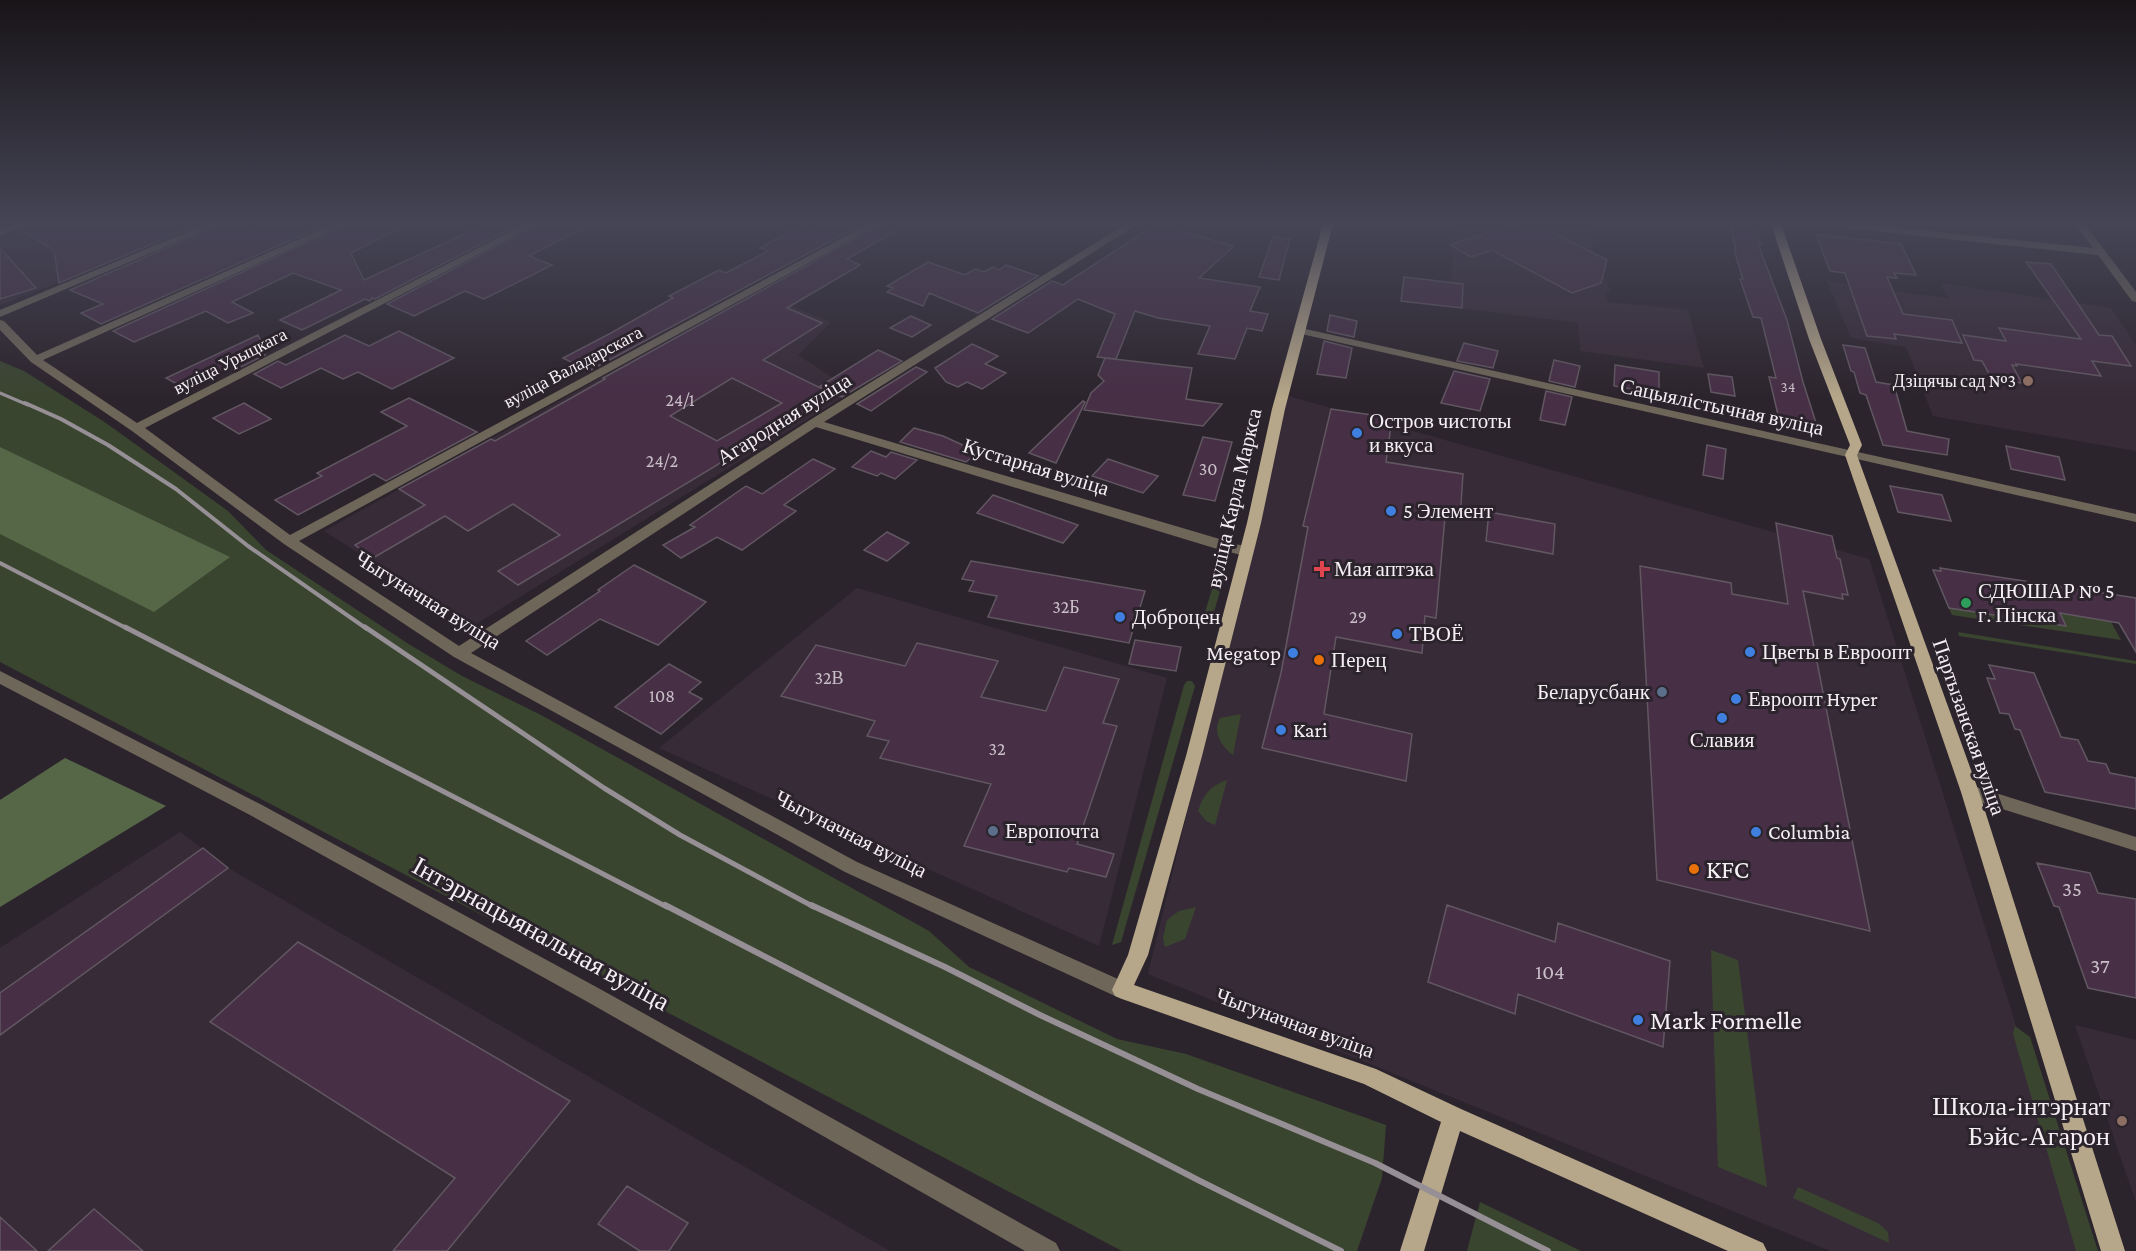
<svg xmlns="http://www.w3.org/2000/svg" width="2136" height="1251" viewBox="0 0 2136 1251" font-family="'Crimson Pro',serif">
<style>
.built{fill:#382b38}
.green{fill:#3a4530}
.forest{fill:#566748}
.building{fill:#472f46;stroke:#615761;stroke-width:1.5;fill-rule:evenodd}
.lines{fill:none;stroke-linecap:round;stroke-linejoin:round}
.minor{fill:#6e6759;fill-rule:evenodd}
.major{fill:#b6a78a;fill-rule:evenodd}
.rail-far3{stroke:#968f95;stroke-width:3}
.rail-far2{stroke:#968f95;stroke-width:4}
.rail-far1{stroke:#968f95;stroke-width:5}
.rail{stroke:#968f95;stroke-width:6}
.education-dot{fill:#8d6e63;stroke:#2c242c;stroke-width:2}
.shop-dot{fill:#3f7fe0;stroke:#2c242c;stroke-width:2}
.health-dot{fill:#e0444e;stroke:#2c242c;stroke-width:2}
.leisure-dot{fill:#2e9e5b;stroke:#2c242c;stroke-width:2}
.food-dot{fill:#e8710a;stroke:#2c242c;stroke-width:2}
.service-dot{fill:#5c6f8a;stroke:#2c242c;stroke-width:2}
.labels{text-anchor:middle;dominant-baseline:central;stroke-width:6;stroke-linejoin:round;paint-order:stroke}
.far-number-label{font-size:15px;fill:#cabfc8}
.far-street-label{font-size:18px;fill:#f5eff4;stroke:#2c242c}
.far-poi-label{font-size:18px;fill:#f5eff4;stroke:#2c242c;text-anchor:end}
.number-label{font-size:18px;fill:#cabfc8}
.street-label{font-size:21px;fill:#f5eff4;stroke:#2c242c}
.poi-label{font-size:21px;fill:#f5eff4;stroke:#2c242c;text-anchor:start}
.near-number-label{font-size:21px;fill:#cabfc8}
.near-poi-label{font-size:26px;fill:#f5eff4;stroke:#2c242c;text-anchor:start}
.near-street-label{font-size:26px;fill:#f5eff4;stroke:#2c242c}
</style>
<rect width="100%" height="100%" fill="#2c242c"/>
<path class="built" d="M 31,224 L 77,224 L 58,232 L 75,244 L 85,272 L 0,305 L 0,236 Z
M 1452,224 L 1591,225 L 1595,274 L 1606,278 L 1610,292 L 1605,294 L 1608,302 L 1688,310 L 1704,368 L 1580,351 L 1578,323 L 1450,307 L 1453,254 L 1449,252 Z
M 1827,281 L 1950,299 L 1940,283 L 2111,308 L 2136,345 L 2136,451 L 1933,416 L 1906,347 L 1851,338 Z
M 756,292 L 831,322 L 798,355 L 853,391 L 473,626 L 324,531 Z
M 1288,396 L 1869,559 L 2087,1251 L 1831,1251 L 1148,974 Z
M 857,588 L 1167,678 L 1099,946 L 659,748 Z
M 180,832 L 228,868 L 890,1251 L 0,1251 L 0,948 Z
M 2075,1025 L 2136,1040 L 2136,1202 Z"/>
<path class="green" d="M 0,361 L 24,371 L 106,423 L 228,511 L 266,550 L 407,643 L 462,676 L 541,715 L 929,931 L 969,967 L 1117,1039 L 1186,1054 L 1386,1125 L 1382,1178 L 1357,1251 L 1122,1251 L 0,662 Z
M 1223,553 L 1227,560 L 1227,568 L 1210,625 L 1202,622 Z
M 2057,607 L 2066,608 L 2070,615 L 2111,622 L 2121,640 L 1952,615 L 1949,608 L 2066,626 Z
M 1958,632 L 2136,661 L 2136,664 L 1959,636 Z
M 1187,681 L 1192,681 L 1195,686 L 1121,942 L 1112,945 L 1184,685 Z
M 1241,714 L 1233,755 C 1221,746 1212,732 1220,718 Z
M 1227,780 L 1215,825 L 1206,821 L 1198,811 C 1204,794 1210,786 1227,780 Z
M 1196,907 L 1185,939 L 1165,947 L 1163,938 L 1167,920 L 1179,911 Z
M 1711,950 L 1738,960 L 1767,1187 L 1718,1167 Z
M 2015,1026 L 2030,1037 L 2098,1251 L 2076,1251 L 2013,1034 Z
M 1798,1187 L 1878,1223 L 1888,1232 L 1889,1243 L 1793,1198 Z
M 1480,1202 L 1581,1251 L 1467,1251 Z"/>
<path class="forest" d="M 0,447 L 230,557 L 154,612 L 0,534 Z
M 65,758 L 166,806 L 0,907 L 0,800 Z"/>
<path class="building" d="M 29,224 L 200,224 L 59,283 L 54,250 L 20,230 Z
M 221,224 L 328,224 L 101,324 L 81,313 L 103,304 L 70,290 Z
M 348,224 L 409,224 L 351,253 L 364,280 L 486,224 L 520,224 L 375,299 L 372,298 L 370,301 L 365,299 L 302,330 L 280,320 L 341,290 L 293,273 L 232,302 L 253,313 L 228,323 L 206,311 L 134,342 L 113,331 Z
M 539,224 L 592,224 L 529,256 L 552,265 L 484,299 L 465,291 L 414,316 L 387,304 Z
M 803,224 L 813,226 L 816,224 L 863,224 L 589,371 L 563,358 L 611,333 L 673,298 L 669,296 L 719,270 L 726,273 L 768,251 L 760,248 Z
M 882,224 L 908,224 L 847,259 L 860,265 L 787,308 L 822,323 L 763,360 L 833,394 L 790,421 L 518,585 L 498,571 L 560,535 L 513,504 L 468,531 L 445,516 L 373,558 L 355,545 L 425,505 L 399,489 L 491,439 L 495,441 L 605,379 L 603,378 ZM 732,378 L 782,403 L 717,441 L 670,416 Z
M 1156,224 L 1191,224 L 1181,231 L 1234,246 L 1199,278 L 1260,287 L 1250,311 L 1268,314 L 1262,331 L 1247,328 L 1235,359 L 1198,354 L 1210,326 L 1158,318 L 1135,311 L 1116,359 L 1097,357 L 1115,314 L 1078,299 L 1028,333 L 992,319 L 1052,281 L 1063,285 Z
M 1514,224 L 1532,231 L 1544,228 L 1607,260 L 1601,283 L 1572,293 L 1492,250 L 1471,257 L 1450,245 Z
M 1730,224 L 1755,224 L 1761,245 L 1758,244 L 1787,320 L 1803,382 L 1818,429 L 1780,423 L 1769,377 L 1776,378 L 1761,318 L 1753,317 L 1740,279 L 1743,279 L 1734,250 L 1736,250 Z
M 1816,234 L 1901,244 L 1916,275 L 1894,273 L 1897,278 L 1887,277 L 1903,314 L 1952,320 L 1962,343 L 1894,334 L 1896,339 L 1867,336 L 1845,273 L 1830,271 Z
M 1273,237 L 1290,239 L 1279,280 L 1259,277 Z
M 0,248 L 36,288 L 0,299 Z
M 928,262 L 965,275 L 975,269 L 984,272 L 993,267 L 999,270 L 1006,265 L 1038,276 L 978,313 L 929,293 L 923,306 L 887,292 L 893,288 L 887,286 Z
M 2026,262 L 2051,264 L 2099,335 L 2112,336 L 2131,366 L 2092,361 L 2101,376 L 2016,364 L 2017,366 L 2012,365 L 2022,383 L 1992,379 L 1982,361 L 1974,360 L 1963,335 L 2006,341 L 1999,328 L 2081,339 Z
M 1404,277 L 1463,284 L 1462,308 L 1401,301 Z
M 1330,315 L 1357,321 L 1354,337 L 1327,331 Z
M 911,316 L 931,325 L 912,337 L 890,328 Z
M 399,331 L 454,358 L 392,389 L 358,372 L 343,379 L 321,368 L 281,388 L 254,374 L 278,361 L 286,365 L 345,335 L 369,346 Z
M 258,335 L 265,349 L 260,352 L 265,355 L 241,367 L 236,364 L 186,389 L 166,378 Z
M 1324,341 L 1352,348 L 1346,378 L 1317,374 Z
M 1464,343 L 1498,351 L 1493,368 L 1457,361 Z
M 972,344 L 998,356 L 985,364 L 1006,373 L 982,389 L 967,382 L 958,387 L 946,382 L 935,368 Z
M 1843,345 L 1865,348 L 1876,382 L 1894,385 L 1907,431 L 1949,439 L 1947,455 L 1883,445 L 1866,395 L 1860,393 L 1854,372 L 1851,371 Z
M 878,350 L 902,361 L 842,397 L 819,387 Z
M 1105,358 L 1192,368 L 1186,399 L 1222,404 L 1203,426 L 1084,410 L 1091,393 L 1104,381 L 1098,375 Z
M 1554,360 L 1580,366 L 1575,387 L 1549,381 Z
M 1615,365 L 1659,372 L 1659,394 L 1614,386 Z
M 916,367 L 927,372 L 871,411 L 857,404 Z
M 1454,371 L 1490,379 L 1480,411 L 1441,403 Z
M 1708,374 L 1732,377 L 1735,396 L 1711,392 Z
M 1546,391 L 1572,397 L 1565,425 L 1540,420 Z
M 409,398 L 477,432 L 386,481 L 374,474 L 298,515 L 275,500 L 322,476 L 317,473 L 407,426 L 381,412 Z
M 1083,401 L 1085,402 L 1056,463 L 1029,453 Z
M 244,403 L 271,419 L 239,434 L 213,418 Z
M 1331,409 L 1392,418 L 1386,462 L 1463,474 L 1460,519 L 1445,517 L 1436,618 L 1425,616 L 1422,653 L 1336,637 L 1324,714 L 1412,734 L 1406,781 L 1262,748 L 1281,673 L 1308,527 L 1303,526 Z
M 914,428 L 943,436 L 978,452 L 966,462 L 900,442 Z
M 1203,437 L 1232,442 L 1215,501 L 1183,495 Z
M 1707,445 L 1726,449 L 1723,479 L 1703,475 Z
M 2006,446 L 2059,457 L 2065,480 L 2011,469 Z
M 871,451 L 886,457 L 891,452 L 917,460 L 895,479 L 881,473 L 877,476 L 852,467 Z
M 813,459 L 835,469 L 784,505 L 796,511 L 742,550 L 717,537 L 681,558 L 663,545 L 695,527 L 690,525 L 746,486 L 762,494 Z
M 1108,459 L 1158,476 L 1143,493 L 1092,476 Z
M 1890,486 L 1942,495 L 1951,521 L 1898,512 Z
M 993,495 L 1078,525 L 1063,543 L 977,513 Z
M 1489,512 L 1555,524 L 1553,554 L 1486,541 Z
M 1776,523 L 1832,536 L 1837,558 L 1840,559 L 1848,595 L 1842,594 L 1843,599 L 1803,591 L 1870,931 L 1657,880 L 1640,566 L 1731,583 L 1732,594 L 1788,604 Z
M 887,532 L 909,543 L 887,561 L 864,550 Z
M 971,561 L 1145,591 L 1129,643 L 988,617 L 997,596 L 969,591 L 974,581 L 962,579 Z
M 634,565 L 706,602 L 658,645 L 600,619 L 547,655 L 526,641 L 600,591 L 598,590 Z
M 1940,568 L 2136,598 L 2136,652 L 2119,623 L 2060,613 L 2066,626 L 1949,608 L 1933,570 L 1941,571 Z
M 1135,640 L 1181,647 L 1176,671 L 1129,664 Z
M 917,643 L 998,661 L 981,697 L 1046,711 L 1064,667 L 1119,679 L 1103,723 L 1117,726 L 1077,844 L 1114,854 L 1106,877 L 1069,868 L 1067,872 L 964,846 L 991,784 L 880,758 L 889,741 L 867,736 L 875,721 L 781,696 L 816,645 L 905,666 Z
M 669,664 L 701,682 L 689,692 L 702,699 L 661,734 L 615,707 Z
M 1989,665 L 2034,673 L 2061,737 L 2078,740 L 2088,761 L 2106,764 L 2110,773 L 2136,778 L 2136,809 L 2045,792 L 2020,730 L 2015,729 L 2009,714 L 2000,713 L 1987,678 L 1995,679 Z
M 203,848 L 228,868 L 0,1035 L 0,993 Z
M 2037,863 L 2090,873 L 2098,893 L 2136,899 L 2136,998 L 2088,988 L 2059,907 L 2054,906 Z
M 1447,905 L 1555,942 L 1558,923 L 1670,961 L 1663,1047 L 1518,994 L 1515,1014 L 1428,982 Z
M 298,942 L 570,1101 L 447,1251 L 393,1251 L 455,1178 L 210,1022 Z
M 627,1186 L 688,1223 L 669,1251 L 640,1251 L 598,1224 Z
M 94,1209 L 143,1251 L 48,1251 Z
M 0,1217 L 37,1251 L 0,1251 Z"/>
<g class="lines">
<path class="minor" d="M 14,224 L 27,224 L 0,236 L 0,229 Z
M 206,224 L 219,224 L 0,317 L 0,310 Z
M 333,224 L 346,224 L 43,360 L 137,423 L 525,224 L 537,224 L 145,428 L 290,535 L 868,224 L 880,224 L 299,541 L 459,646 L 810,420 L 1126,224 L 1138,224 L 824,422 L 1250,548 L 1252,551 L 1250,554 L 1245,556 L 1214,548 L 816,427 L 471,653 L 857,862 L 1129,984 L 1132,990 L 1129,996 L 1122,999 L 1115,996 L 845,872 L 454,657 L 284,544 L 132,431 L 31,362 L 0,330 L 0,320 L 4,321 L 37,355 Z
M 1832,224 L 1864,224 L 2093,248 L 2075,224 L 2085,224 L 2136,292 L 2136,302 L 2132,301 L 2098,255 L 1837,227 Z
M 1301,328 L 2136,514 L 2136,522 L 1297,333 L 1295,331 Z
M 0,671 L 262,805 L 600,989 L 1056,1243 L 1060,1251 L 1025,1251 L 586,1001 L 250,815 L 0,684 Z
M 1970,785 L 2136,837 L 2136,851 L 1964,797 L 1961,792 L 1964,787 Z"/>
<path class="major" d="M 1323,224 L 1333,224 L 1285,409 L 1261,523 L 1202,756 L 1148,955 L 1134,985 L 1376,1069 L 1461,1109 L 1763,1243 L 1767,1251 L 1728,1251 L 1460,1131 L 1424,1251 L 1400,1251 L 1441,1122 L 1364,1084 L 1122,999 L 1115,996 L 1112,990 L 1128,955 L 1186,756 L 1247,523 L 1272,409 Z
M 1771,224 L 1781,224 L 1821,339 L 1862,445 L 1857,455 L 1979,792 L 2125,1251 L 2101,1251 L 1961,792 L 1845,455 L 1850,445 L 1809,339 Z"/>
<path class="rail-far3" d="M 0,393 L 28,405"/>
<path class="rail-far2" d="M 25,403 L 61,419 L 108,445 L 176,489 L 248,546 L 367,629
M 0,563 L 128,629"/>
<path class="rail-far1" d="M 125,627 L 667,907
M 365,627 L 604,788 L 680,835 L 814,907"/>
<path class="rail" d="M 665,905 L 1200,1181 L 1341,1251
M 811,905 L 945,967 L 1040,1015 L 1198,1089 L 1375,1163 L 1548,1251"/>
</g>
<linearGradient id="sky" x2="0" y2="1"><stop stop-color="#181418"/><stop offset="0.56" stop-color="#454556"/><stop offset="1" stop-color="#454556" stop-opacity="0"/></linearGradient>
<rect width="2136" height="399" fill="url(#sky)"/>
<g class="education-dot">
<circle cx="2028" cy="381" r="6"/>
<circle cx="2122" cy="1121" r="6"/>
</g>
<g class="shop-dot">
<circle cx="1357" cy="433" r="6"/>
<circle cx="1391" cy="511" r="6"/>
<circle cx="1120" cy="617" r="6"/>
<circle cx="1397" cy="634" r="6"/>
<circle cx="1750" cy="652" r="6"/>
<circle cx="1293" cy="653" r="6"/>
<circle cx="1736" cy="699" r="6"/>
<circle cx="1722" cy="718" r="6"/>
<circle cx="1281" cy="730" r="6"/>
<circle cx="1756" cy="832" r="6"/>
<circle cx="1638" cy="1020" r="6"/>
</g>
<path class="health-dot" d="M1319 560h6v6h6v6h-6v6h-6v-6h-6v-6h6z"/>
<circle class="leisure-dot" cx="1966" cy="603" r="6"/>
<g class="food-dot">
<circle cx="1319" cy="660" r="6"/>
<circle cx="1694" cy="869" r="6"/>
</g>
<g class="service-dot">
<circle cx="1662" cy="692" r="6"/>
<circle cx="993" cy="831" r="6"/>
</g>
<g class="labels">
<g class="far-number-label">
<text x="1788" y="387">34</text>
</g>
<g class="far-street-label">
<text transform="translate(230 361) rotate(-27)">вуліца Урыцкага</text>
<text transform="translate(573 367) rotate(-28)">вуліца Валадарскага</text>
</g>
<g class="far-poi-label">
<text x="2016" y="381">Дзіцячы сад №3</text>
</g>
<g class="number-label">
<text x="680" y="400">24/1</text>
<text x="662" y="461">24/2</text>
<text x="1208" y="469">30</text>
<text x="1066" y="607">32Б</text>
<text x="1358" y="617">29</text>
<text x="829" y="678">32В</text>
<text x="662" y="696">108</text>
<text x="997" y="749">32</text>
</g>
<g class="street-label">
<text transform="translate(1722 407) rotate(12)">Сацыялістычная вуліца</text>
<text transform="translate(784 419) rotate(-32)">Агародная вуліца</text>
<text transform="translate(1036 467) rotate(17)">Кустарная вуліца</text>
<text transform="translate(1234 498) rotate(-77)">вуліца Карла Маркса</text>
<text transform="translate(428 600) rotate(32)">Чыгуначная вуліца</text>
<text transform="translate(1969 727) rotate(71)">Партызанская вуліца</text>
<text transform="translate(851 834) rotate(27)">Чыгуначная вуліца</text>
<text transform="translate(1295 1023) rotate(20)">Чыгуначная вуліца</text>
</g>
<g class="poi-label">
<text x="1369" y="421">Остров чистоты<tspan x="1369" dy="24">и вкуса</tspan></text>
<text x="1403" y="511">5 Элемент</text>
<text x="1334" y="569">Мая аптэка</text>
<text x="1978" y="591">СДЮШАР № 5<tspan x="1978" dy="24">г. Пінска</tspan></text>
<text x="1132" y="617">Доброцен</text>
<text x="1409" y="634">ТВОЁ</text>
<text x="1762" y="652">Цветы в Евроопт</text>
<text x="1281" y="653" text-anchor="end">Megatop</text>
<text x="1331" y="660">Перец</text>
<text x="1650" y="692" text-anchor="end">Беларусбанк</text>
<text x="1748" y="699">Евроопт Hyper</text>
<text x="1293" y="730">Kari</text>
<text x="1722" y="740" text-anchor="middle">Славия</text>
<text x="1005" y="831">Европочта</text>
<text x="1768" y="832">Columbia</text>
</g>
<g class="near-number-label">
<text x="2072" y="889">35</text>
<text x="2100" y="966">37</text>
<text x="1550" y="972">104</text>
</g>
<g class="near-poi-label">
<text x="1706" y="869">KFC</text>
<text x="1650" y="1020">Mark Formelle</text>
<text x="2110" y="1106" text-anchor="end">Школа-інтэрнат<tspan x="2110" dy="30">Бэйс-Агарон</tspan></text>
</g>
<g class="near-street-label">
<text transform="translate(541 934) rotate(29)">Інтэрнацыянальная вуліца</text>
</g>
</g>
</svg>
